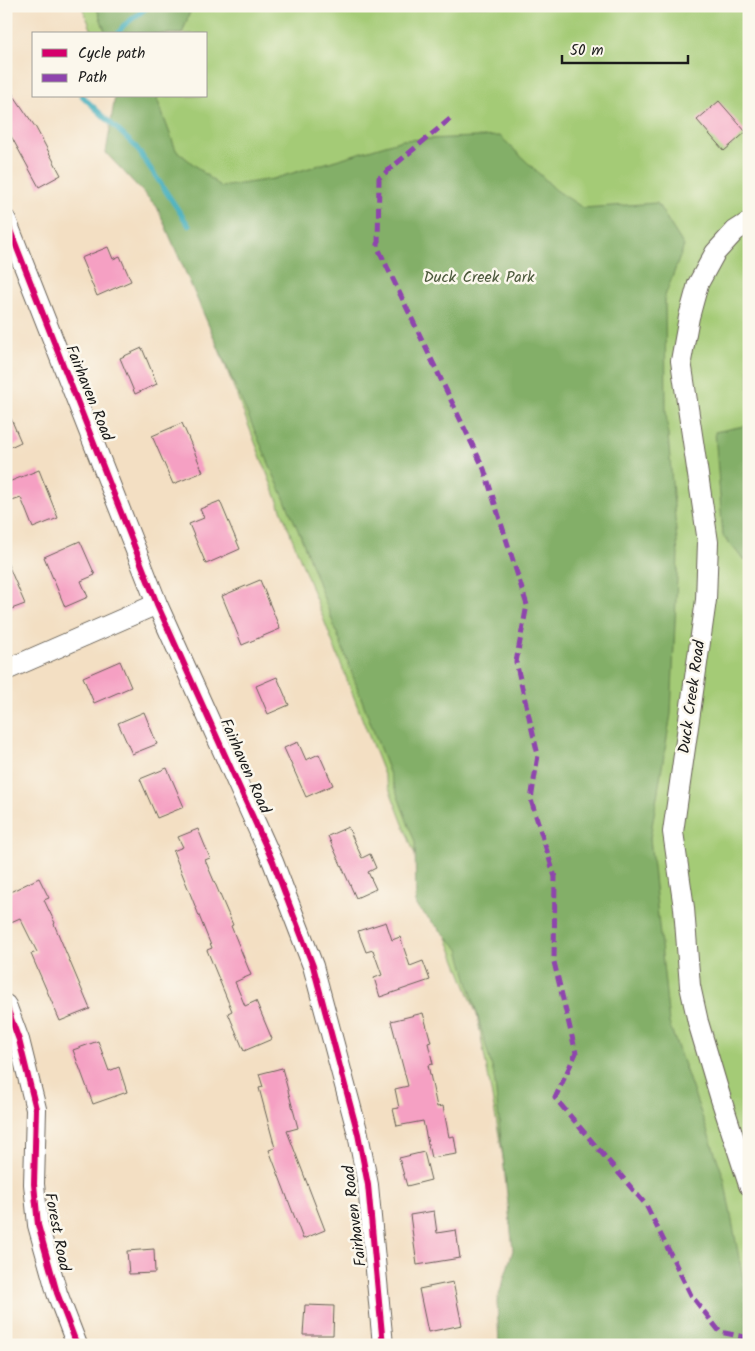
<svg xmlns="http://www.w3.org/2000/svg" width="755" height="1351" viewBox="0 0 755 1351" font-family="Kalam,sans-serif">
<style>
.green{fill:#a4cb76;stroke:#607449}
.forest{fill:#83af67;stroke:#506642}
.lines{fill:none;stroke-linecap:round;stroke-linejoin:round}
.stream{stroke:#3fadbc;stroke-width:5}
.building{fill:#f5a0c3}
.minor-casing{stroke:#676056;stroke-width:22}
.minor{stroke:#fff;stroke-width:20}
.quiet{stroke:#8e44ad;stroke-width:5;stroke-dasharray:10 5;stroke-linecap:butt}
.cycleway-casing{stroke:#fbf7ec;stroke-width:9}
.cycleway{stroke:#d6006c;stroke-width:6}
.labels{text-anchor:middle;dominant-baseline:central;stroke-width:5;stroke-linejoin:round;paint-order:stroke}
.park-label{font-size:16px;fill:#4c593c;stroke:#fbf7ec}
.street-label{font-size:16px;fill:#1c1c1c;stroke:#fbf7ec}
</style>
<rect width="100%" height="100%" fill="#fbf7ec"/>
<filter id="ink" filterUnits="userSpaceOnUse"><feTurbulence type="fractalNoise" baseFrequency=".02" numOctaves="2"/><feDisplacementMap in="SourceGraphic" scale="10" xChannelSelector="R" yChannelSelector="G"/><feConvolveMatrix kernelMatrix="1 2 1 2 8 2 1 2 1" color-interpolation-filters="sRGB"/></filter>
<filter id="wash" filterUnits="userSpaceOnUse"><feTurbulence type="fractalNoise" baseFrequency=".0096" numOctaves="4" result="noise"/><feDisplacementMap in="SourceGraphic" scale="20" xChannelSelector="R" yChannelSelector="G"/><feGaussianBlur stdDeviation="1.12" result="paint"/><feColorMatrix in="noise" values="0 0 0 0 0 0 0 0 0 0 0 0 0 0 0 0 0 1.4 0 .05"/><feComposite in="paint" operator="in"/></filter>
<g filter="url(#wash)">
<rect width="100%" height="100%" fill="#f3dfc3"/>
<path class="green" d="M 82,6 L 749,6 L 749,1345 L 535,1345 L 536,1338 L 477,1015 L 151,174 L 119,96 L 206,96 L 206,34 L 93,34 Z"/>
<path class="forest" d="M 96,6 L 192,6 L 182,34 L 106,34 Z
M 115,96 L 159,96 L 157,99 L 176,150 L 221,187 L 273,179 L 402,140 L 500,136 L 556,190 L 583,208 L 657,203 L 684,246 L 665,296 L 666,411 L 678,554 L 671,714 L 650,838 L 669,1023 L 724,1178 L 746,1295 L 747,1345 L 499,1345 L 497,1301 L 513,1250 L 494,1075 L 459,949 L 416,906 L 415,842 L 301,537 L 157,207 L 106,153 Z
M 749,425 L 749,557 L 744,560 L 723,536 L 715,432 Z"/>
<g class="lines">
<path class="stream" d="M 118,34 L 123,26 L 149,6
M 82,96 L 136,147 L 189,226"/>
</g>
<g id="blocks">
<path class="building" d="M 6,84 L 36,128 L 61,175 L 39,187 L 6,127 Z
M 719,101 L 746,132 L 724,151 L 697,120 Z
M 108,247 L 113,259 L 120,256 L 131,281 L 97,296 L 81,258 Z
M 142,348 L 157,384 L 135,394 L 120,358 Z
M 6,407 L 21,442 L 6,449 Z
M 182,423 L 203,472 L 173,484 L 152,436 Z
M 39,470 L 58,518 L 33,528 L 21,498 L 6,503 L 6,483 Z
M 220,501 L 240,549 L 206,564 L 189,524 L 204,518 L 200,509 Z
M 80,541 L 95,575 L 81,581 L 88,597 L 65,607 L 44,557 Z
M 6,560 L 25,604 L 6,611 Z
M 260,580 L 280,629 L 242,645 L 222,596 Z
M 120,661 L 131,687 L 94,703 L 83,677 Z
M 277,677 L 289,705 L 268,714 L 256,686 Z
M 144,712 L 157,744 L 132,754 L 118,723 Z
M 298,742 L 306,760 L 319,754 L 333,785 L 306,797 L 284,748 Z
M 167,768 L 184,807 L 157,818 L 140,779 Z
M 348,827 L 362,858 L 370,854 L 376,868 L 368,872 L 376,889 L 356,898 L 328,836 Z
M 198,829 L 210,858 L 205,860 L 233,925 L 231,926 L 251,975 L 235,982 L 245,1006 L 256,1001 L 272,1039 L 244,1051 L 228,1013 L 232,1011 L 207,950 L 212,948 L 173,851 L 183,847 L 178,837 Z
M 39,878 L 49,898 L 44,900 L 55,923 L 54,924 L 90,1009 L 60,1021 L 31,954 L 37,952 L 20,918 L 11,922 L 6,912 L 6,894 Z
M 386,922 L 392,940 L 400,937 L 410,966 L 423,961 L 430,980 L 380,997 L 374,978 L 382,975 L 373,950 L 366,952 L 358,931 Z
M 423,1013 L 431,1042 L 428,1043 L 433,1064 L 428,1065 L 437,1107 L 443,1106 L 449,1137 L 454,1136 L 457,1154 L 431,1158 L 423,1121 L 397,1126 L 393,1109 L 399,1108 L 395,1089 L 408,1086 L 391,1021 Z
M 98,1041 L 109,1071 L 119,1067 L 127,1092 L 93,1104 L 73,1050 Z
M 282,1068 L 298,1128 L 287,1131 L 325,1230 L 303,1239 L 269,1150 L 275,1148 L 259,1088 L 263,1087 L 259,1074 Z
M 424,1152 L 431,1180 L 407,1186 L 399,1158 Z
M 434,1211 L 437,1233 L 456,1230 L 460,1258 L 417,1265 L 410,1215 Z
M 154,1249 L 155,1273 L 129,1274 L 127,1251 Z
M 453,1282 L 462,1325 L 428,1332 L 419,1289 Z
M 305,1305 L 334,1306 L 333,1335 L 303,1335 Z"/>
</g>
</g>
<g filter="url(#ink)">
<use href="#blocks" fill-opacity="0" stroke="#676056" stroke-width="1"/>
<g class="lines">
<defs>
<path id="minor" d="M 6,220 L 157,604 L 273,862 L 313,966 L 358,1134 L 368,1185 L 383,1345
M 749,222 L 735,231 L 715,253 L 698,284 L 689,317 L 681,361 L 708,542 L 706,600 L 673,832 L 684,908 L 690,986 L 698,1022 L 720,1096 L 749,1185
M 6,670 L 157,604
M 6,1005 L 19,1040 L 36,1109 L 34,1184 L 38,1225 L 57,1293 L 77,1345"/>
</defs>
<use href="#minor" class="minor-casing"/>
<use href="#minor" class="minor"/>
<path class="quiet" d="M 450,119 L 379,178 L 378,248 L 484,469 L 527,605 L 516,662 L 538,755 L 531,800 L 555,877 L 554,962 L 576,1053 L 555,1098 L 646,1205 L 691,1295 L 720,1332 L 749,1338"/>
<defs>
<path id="cycleway" d="M 6,220 L 157,604 L 273,862 L 313,966 L 358,1134 L 368,1185 L 383,1345
M 6,1005 L 19,1040 L 36,1109 L 34,1184 L 38,1225 L 57,1293 L 77,1345"/>
</defs>
<use href="#cycleway" class="cycleway-casing"/>
<use href="#cycleway" class="cycleway"/>
</g>
</g>
<g class="labels">
<g class="park-label">
<text x="479" y="277">Duck Creek Park</text>
</g>
<g class="street-label">
<text transform="translate(89 393) rotate(68)">Fairhaven Road</text>
<text transform="translate(692 697) rotate(-82)">Duck Creek Road</text>
<text transform="translate(245 766) rotate(66)">Fairhaven Road</text>
<text transform="translate(355 1216) rotate(-97)">Fairhaven Road</text>
<text transform="translate(57 1232) rotate(79)">Forest Road</text>
</g>
</g>
<rect width="755" height="1351" fill="none" stroke="#fbf7ec" stroke-width="25"/>
<rect x="32" y="32" width="175" height="65" fill="#fbf7ec" stroke="#a29f99"/>
<rect x="42" y="49" width="25" height="8" fill="#d6006c" stroke="#a29f99"/>
<text x="78" y="58" font-size="15" fill="#1c1c1c">Cycle path</text>
<rect x="42" y="74" width="25" height="8" fill="#8e44ad" stroke="#a29f99"/>
<text x="78" y="82" font-size="15" fill="#1c1c1c">Path</text>
<path d="M562 55v8h126v-8" fill="none" stroke="#1c1c1c" stroke-width="2.5"/>
<text x="570" y="55" font-size="15" fill="#1c1c1c" stroke="#fbf7ec" stroke-width="4" paint-order="stroke">50 m</text>
</svg>
